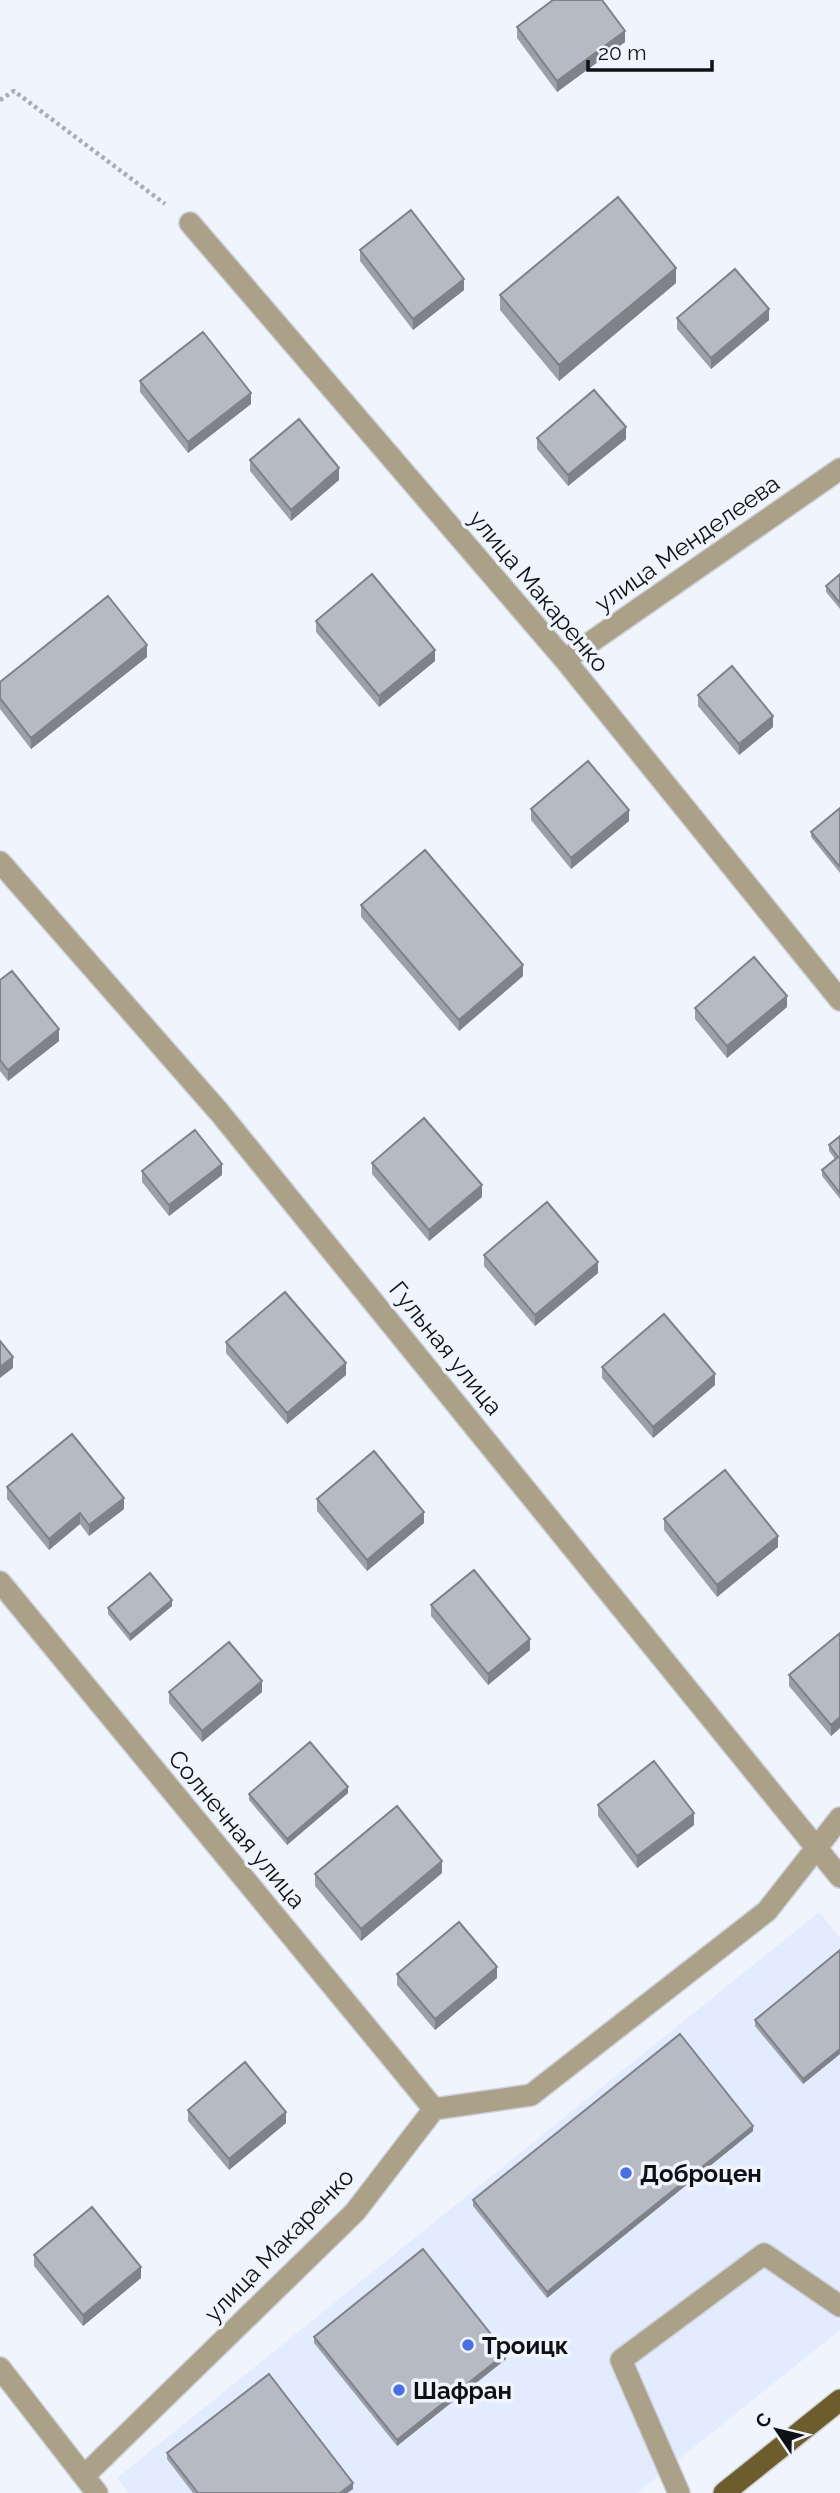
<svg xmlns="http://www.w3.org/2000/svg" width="840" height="2493" viewBox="0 0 840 2493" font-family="Raleway,sans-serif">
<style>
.built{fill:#e3ebfe}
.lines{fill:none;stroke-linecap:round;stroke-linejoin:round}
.minor-casing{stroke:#ccd0d8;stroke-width:24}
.major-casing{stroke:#ccd0d8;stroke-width:24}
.path{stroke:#aaadb5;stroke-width:4.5;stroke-dasharray:3.5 3.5;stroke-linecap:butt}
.minor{stroke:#aba188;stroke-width:21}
.major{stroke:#6e5d2c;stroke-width:21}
.wall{fill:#9ca0a9}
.shaded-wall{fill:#7f8289}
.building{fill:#b5bac4;stroke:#7f8289;stroke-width:2}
.poi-dot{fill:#4970e3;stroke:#f0f4fd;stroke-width:2.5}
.labels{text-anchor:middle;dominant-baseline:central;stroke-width:7;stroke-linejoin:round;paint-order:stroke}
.street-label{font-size:24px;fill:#0e1013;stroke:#f0f4fd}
.poi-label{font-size:24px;font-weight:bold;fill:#0e1013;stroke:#f0f4fd;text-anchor:start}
</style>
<rect width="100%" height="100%" fill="#f0f4fd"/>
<path class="built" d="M 819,1912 L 840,1938 L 840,2330 L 637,2493 L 129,2493 L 117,2478 Z"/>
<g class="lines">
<defs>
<path id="minor" d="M 190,223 L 565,660 L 840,1000
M 565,660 L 840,469
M 0,862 L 220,1113 L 840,1877
M 0,1582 L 434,2109
M 0,2368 L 97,2493
M 84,2476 L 355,2212 L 434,2109 L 531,2095 L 767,1911 L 840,1818
M 679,2493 L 621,2360 L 764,2254 L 840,2306"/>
<path id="major" d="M 724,2493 L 840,2400"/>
</defs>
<use href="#minor" class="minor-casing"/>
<use href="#major" class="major-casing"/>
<path class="path" d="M 0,100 L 14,91 L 165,204"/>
<use href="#minor" class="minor"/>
<use href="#major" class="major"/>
</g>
<path class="wall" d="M 517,27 L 625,42 L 557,92 L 517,38 Z
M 360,250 L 464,290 L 413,330 L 360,261 Z
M 676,283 L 559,381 L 500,310 L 500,295 Z
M 677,318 L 769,320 L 711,369 L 677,329 Z
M 140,381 L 251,404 L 188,453 L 140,392 Z
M 537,438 L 626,439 L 568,486 L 537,449 Z
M 250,460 L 339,480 L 291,521 L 250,471 Z
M 840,574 L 840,609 L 826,592 L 826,586 Z
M 316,621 L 435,661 L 379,707 L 316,632 Z
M 147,657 L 31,749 L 0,709 L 0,682 Z
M 698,695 L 773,727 L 739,755 L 698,706 Z
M 840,808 L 840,873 L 811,837 L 811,832 Z
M 531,809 L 629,821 L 571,869 L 531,820 Z
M 361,905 L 523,976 L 459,1031 L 361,917 Z
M 0,980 L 59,1041 L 8,1081 L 0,1071 Z
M 787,1007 L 727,1058 L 695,1019 L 695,1008 Z
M 840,1136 L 840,1199 L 822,1176 L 822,1170 L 835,1159 L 829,1151 L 829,1145 Z
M 372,1163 L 482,1197 L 429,1241 L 372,1174 Z
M 142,1171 L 222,1175 L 169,1216 L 142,1182 Z
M 484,1255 L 598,1273 L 535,1326 L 484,1266 Z
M 226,1342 L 346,1375 L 287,1424 L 226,1353 Z
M 602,1367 L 715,1385 L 653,1438 L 602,1378 Z
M 7,1487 L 124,1509 L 89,1536 L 80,1524 L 49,1550 L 7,1499 Z
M 317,1499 L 424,1523 L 367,1571 L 317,1511 Z
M 664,1519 L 778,1547 L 717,1597 L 664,1530 Z
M 431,1605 L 530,1650 L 488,1685 L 431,1616 Z
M 172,1606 L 130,1641 L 108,1614 L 108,1608 Z
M 840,1633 L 840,1728 L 831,1736 L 789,1686 L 789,1675 Z
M 169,1692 L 262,1692 L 202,1742 L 169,1703 Z
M 348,1793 L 287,1845 L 249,1800 L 249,1794 Z
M 598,1805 L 694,1825 L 637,1868 L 598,1816 Z
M 442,1873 L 361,1941 L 315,1886 L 315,1874 Z
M 840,1950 L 840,2054 L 803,2084 L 755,2026 L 755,2020 Z
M 397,1974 L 497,1978 L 435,2030 L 397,1985 Z
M 188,2110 L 286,2123 L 229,2170 L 188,2121 Z
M 753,2131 L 547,2298 L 473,2206 L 473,2200 Z
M 34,2255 L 141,2278 L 83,2326 L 34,2266 Z
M 314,2337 L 506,2359 L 397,2446 L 314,2343 Z
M 167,2453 L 353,2489 L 347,2493 L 193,2493 L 167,2459 Z"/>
<path class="shaded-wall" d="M 625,31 L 625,42 L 557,92 L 557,81 Z
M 676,268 L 676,283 L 559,381 L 559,365 Z
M 464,279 L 464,290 L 413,330 L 413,319 Z
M 769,309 L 769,320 L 711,369 L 711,358 Z
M 251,393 L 251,404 L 188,453 L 188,442 Z
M 626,427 L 626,439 L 568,486 L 568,475 Z
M 339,468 L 339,480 L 291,521 L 291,510 Z
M 147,645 L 147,657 L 31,749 L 31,738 Z
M 435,650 L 435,661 L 379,707 L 379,696 Z
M 773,716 L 773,727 L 739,755 L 739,744 Z
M 629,810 L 629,821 L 571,869 L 571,858 Z
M 523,965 L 523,976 L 459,1031 L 459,1020 Z
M 787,996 L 787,1007 L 727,1058 L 727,1046 Z
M 59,1029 L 59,1041 L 8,1081 L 8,1070 Z
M 222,1164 L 222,1175 L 169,1216 L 169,1205 Z
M 482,1185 L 482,1197 L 429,1241 L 429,1230 Z
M 598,1262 L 598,1273 L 535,1326 L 535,1315 Z
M 13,1357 L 13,1368 L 0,1378 L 0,1367 Z
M 346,1363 L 346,1375 L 287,1424 L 287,1413 Z
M 715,1374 L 715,1385 L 653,1438 L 653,1427 Z
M 124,1498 L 124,1509 L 89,1536 L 89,1525 Z
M 424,1512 L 424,1523 L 367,1571 L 367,1560 Z
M 80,1513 L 80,1524 L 49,1550 L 49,1539 Z
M 778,1536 L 778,1547 L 717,1597 L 717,1585 Z
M 172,1600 L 172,1606 L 130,1641 L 130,1635 Z
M 530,1639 L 530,1650 L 488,1685 L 488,1674 Z
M 262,1681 L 262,1692 L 202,1742 L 202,1731 Z
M 840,1717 L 840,1728 L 831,1736 L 831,1725 Z
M 348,1787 L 348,1793 L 287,1845 L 287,1839 Z
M 694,1813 L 694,1825 L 637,1868 L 637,1856 Z
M 442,1861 L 442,1873 L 361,1941 L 361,1929 Z
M 497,1967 L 497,1978 L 435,2030 L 435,2019 Z
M 840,2049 L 840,2054 L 803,2084 L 803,2079 Z
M 286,2112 L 286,2123 L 229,2170 L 229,2159 Z
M 753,2126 L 753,2131 L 547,2298 L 547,2292 Z
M 141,2267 L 141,2278 L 83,2326 L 83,2315 Z
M 506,2353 L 506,2359 L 397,2446 L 397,2440 Z
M 353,2483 L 353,2489 L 347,2493 L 340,2493 Z"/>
<path class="building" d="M 553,0 L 602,0 L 625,31 L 557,81 L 517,27 Z
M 618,197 L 676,268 L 559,365 L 500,295 Z
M 411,210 L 464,279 L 413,319 L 360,250 Z
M 735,269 L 769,309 L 711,358 L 677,318 Z
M 203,332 L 251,393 L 188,442 L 140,381 Z
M 594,390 L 626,427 L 568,475 L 537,438 Z
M 299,419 L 339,468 L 291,510 L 250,460 Z
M 372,574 L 435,650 L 379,696 L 316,621 Z
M 840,574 L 840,603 L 826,586 Z
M 108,596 L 147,645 L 31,738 L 0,698 L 0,682 Z
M 732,666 L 773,716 L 739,744 L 698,695 Z
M 588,761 L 629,810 L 571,858 L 531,809 Z
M 840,808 L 840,867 L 811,832 Z
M 425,850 L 523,965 L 459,1020 L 361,905 Z
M 754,957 L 787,996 L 727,1046 L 695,1008 Z
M 12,971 L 59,1029 L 8,1070 L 0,1060 L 0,980 Z
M 424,1118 L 482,1185 L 429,1230 L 372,1163 Z
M 195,1130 L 222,1164 L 169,1205 L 142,1171 Z
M 840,1136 L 840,1193 L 822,1170 L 838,1157 L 829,1145 Z
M 547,1202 L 598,1262 L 535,1315 L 484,1255 Z
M 285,1292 L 346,1363 L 287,1413 L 226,1342 Z
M 664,1314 L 715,1374 L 653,1427 L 602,1367 Z
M 0,1341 L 13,1357 L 0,1367 Z
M 72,1434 L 124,1498 L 89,1525 L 80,1513 L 49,1539 L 7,1487 Z
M 374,1451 L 424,1512 L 367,1560 L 317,1499 Z
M 725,1470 L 778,1536 L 717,1585 L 664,1519 Z
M 474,1570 L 530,1639 L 488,1674 L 431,1605 Z
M 150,1573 L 172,1600 L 130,1635 L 108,1608 Z
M 840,1633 L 840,1717 L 831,1725 L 789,1675 Z
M 229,1642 L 262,1681 L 202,1731 L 169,1692 Z
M 310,1742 L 348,1787 L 287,1839 L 249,1794 Z
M 654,1761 L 694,1813 L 637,1856 L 598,1805 Z
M 397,1806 L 442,1861 L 361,1929 L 315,1874 Z
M 459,1922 L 497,1967 L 435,2019 L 397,1974 Z
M 840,1950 L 840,2049 L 803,2079 L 755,2020 Z
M 680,2034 L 753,2126 L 547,2292 L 473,2200 Z
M 245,2062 L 286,2112 L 229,2159 L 188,2110 Z
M 92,2207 L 141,2267 L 83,2315 L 34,2255 Z
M 423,2249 L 506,2353 L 397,2440 L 314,2337 Z
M 269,2374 L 353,2483 L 340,2493 L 198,2493 L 167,2453 Z"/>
<g class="poi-dot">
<circle cx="626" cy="2173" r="7"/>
<circle cx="468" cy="2345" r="7"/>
<circle cx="399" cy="2390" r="7"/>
</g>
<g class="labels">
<g class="street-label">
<text transform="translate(687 543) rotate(-35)">улица Менделеева</text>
<text transform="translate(539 591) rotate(50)">улица Макаренко</text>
<text transform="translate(446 1348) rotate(51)">Гульная улица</text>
<text transform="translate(237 1829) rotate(50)">Солнечная улица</text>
<text transform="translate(279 2245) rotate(-46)">улица Макаренко</text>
</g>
<g class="poi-label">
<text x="640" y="2173">Доброцен</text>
<text x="482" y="2345">Троицк</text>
<text x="413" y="2390">Шафран</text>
</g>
</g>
<g transform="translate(777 2430) rotate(305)" stroke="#f0f4fd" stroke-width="5" paint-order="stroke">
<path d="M0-5L12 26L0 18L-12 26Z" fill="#0e1013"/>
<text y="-10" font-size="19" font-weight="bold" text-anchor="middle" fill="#0e1013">С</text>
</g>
<path d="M588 60v10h124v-10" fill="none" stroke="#0e1013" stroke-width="3.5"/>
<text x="598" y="60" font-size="21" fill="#0e1013" stroke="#f0f4fd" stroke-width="5" paint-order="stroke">20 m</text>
</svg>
